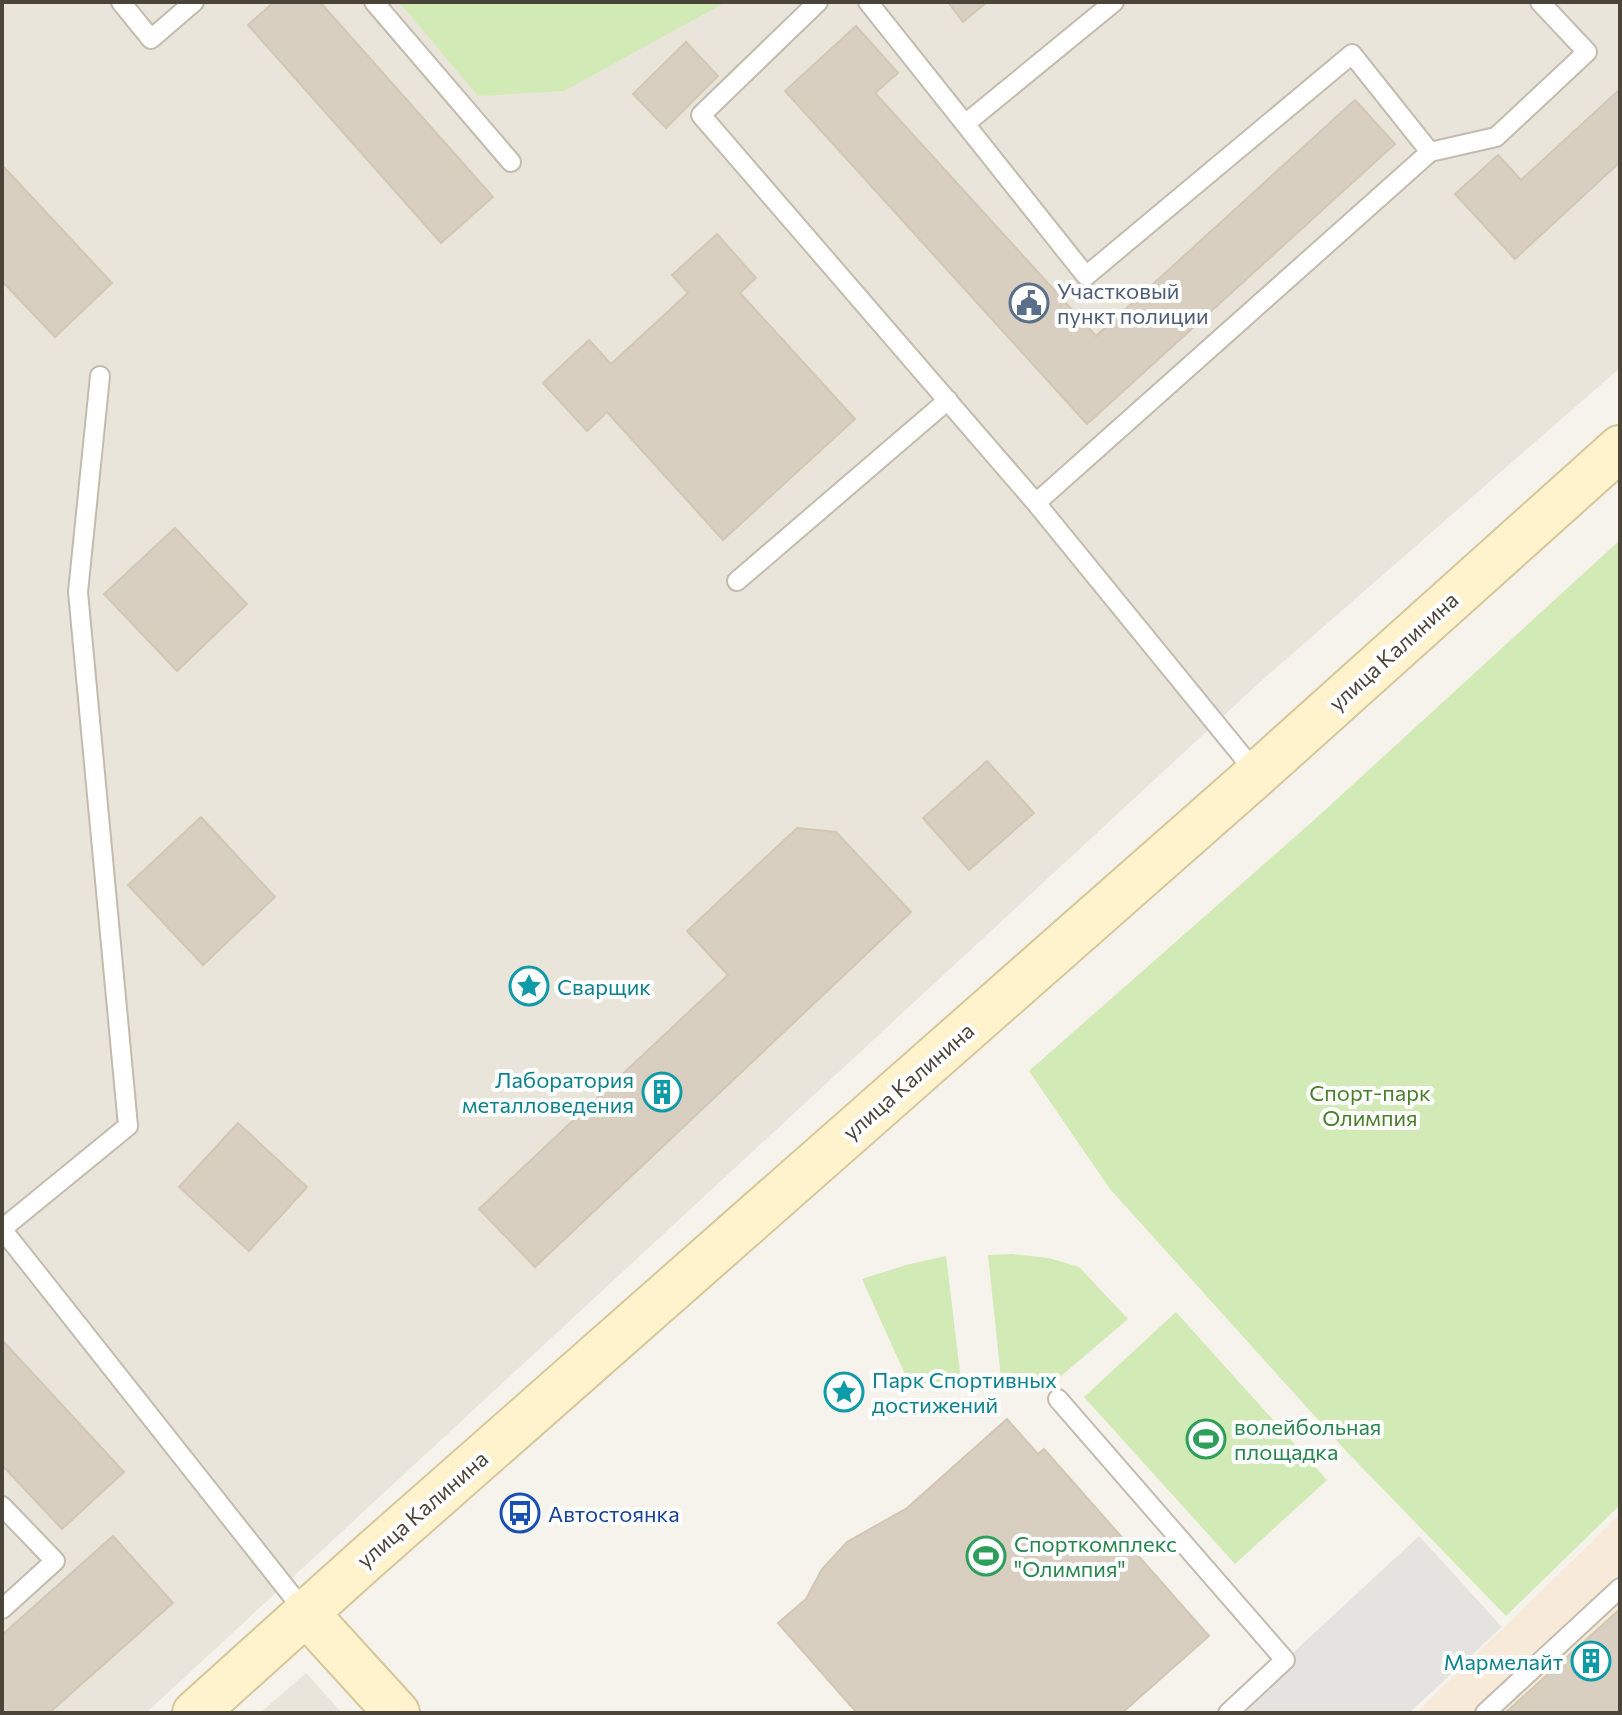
<svg xmlns="http://www.w3.org/2000/svg" width="1622" height="1715" viewBox="0 0 1622 1715" font-family="Commissioner,sans-serif">
<style>
.residential{fill:#eae5da}
.commercial{fill:#f7ead8}
.green{fill:#d2eab5}
.parking{fill:#e5e3e0}
.building{fill:#d8cfc1;stroke:#d3c7b4;stroke-width:2}
.lines{fill:none;stroke-linecap:round;stroke-linejoin:round}
.lane-casing{stroke:#c2bbae;stroke-width:22}
.secondary-casing{stroke:#d6c79b;stroke-width:48}
.lane{stroke:#fff;stroke-width:18}
.secondary{stroke:#fff3cd;stroke-width:44}
.labels{text-anchor:middle;dominant-baseline:central;stroke-width:8;stroke-linejoin:round;paint-order:stroke}
.service-label{font-size:22px;fill:#4e5e75;stroke:#fff;text-anchor:start}
.street-label{font-size:22px;fill:#4b4439;stroke:#fff}
.culture-label{font-size:22px;fill:#0d838f;stroke:#fff;text-anchor:start}
.park-label{font-size:22px;fill:#4a7f2a;stroke:#fff}
.leisure-label{font-size:22px;fill:#27864d;stroke:#fff;text-anchor:start}
.transit-label{font-size:22px;fill:#164399;stroke:#fff;text-anchor:start}
</style>
<rect width="100%" height="100%" fill="#f6f3ec"/>
<path class="residential" d="M 2,2 L 1620,2 L 1620,368 L 1260,682 L 146,1713 L 2,1713 Z
M 306,1673 L 342,1713 L 260,1713 Z"/>
<path class="commercial" d="M 1620,1514 L 1620,1713 L 1416,1713 Z"/>
<path class="green" d="M 399,2 L 726,2 L 564,91 L 478,96 Z
M 1620,540 L 1620,1505 L 1506,1616 L 1348,1453 L 1110,1189 L 1029,1071 L 1313,821 Z
M 1012,1254 L 1049,1258 L 1079,1267 L 1128,1319 L 1047,1388 L 1020,1379 L 1001,1378 L 988,1255 Z
M 946,1256 L 961,1380 L 913,1392 L 862,1279 L 906,1265 Z
M 1176,1312 L 1327,1480 L 1235,1564 L 1084,1397 Z"/>
<path class="parking" d="M 1419,1536 L 1502,1627 L 1409,1713 L 1228,1713 Z"/>
<path class="building" d="M 274,2 L 320,2 L 493,197 L 441,243 L 248,25 Z
M 948,2 L 987,2 L 963,22 Z
M 856,26 L 898,73 L 875,93 L 1096,336 L 1355,100 L 1395,144 L 1087,424 L 785,91 Z
M 686,42 L 718,76 L 666,128 L 633,94 Z
M 1620,89 L 1620,162 L 1515,259 L 1455,194 L 1498,155 L 1521,180 Z
M 2,165 L 112,283 L 55,337 L 2,281 Z
M 717,234 L 756,278 L 740,293 L 855,419 L 723,540 L 607,412 L 587,431 L 543,383 L 589,340 L 611,364 L 688,293 L 672,275 Z
M 175,528 L 247,604 L 177,671 L 104,594 Z
M 987,761 L 1034,813 L 969,870 L 923,818 Z
M 201,817 L 275,897 L 203,965 L 128,885 Z
M 797,828 L 836,832 L 911,912 L 535,1267 L 479,1209 L 728,975 L 687,931 Z
M 238,1123 L 307,1187 L 249,1251 L 179,1187 Z
M 2,1340 L 124,1472 L 62,1529 L 2,1465 Z
M 1007,1419 L 1038,1454 L 1044,1449 L 1209,1636 L 1122,1713 L 857,1713 L 778,1623 L 806,1599 L 822,1569 L 847,1542 L 907,1508 Z
M 113,1536 L 173,1603 L 49,1713 L 2,1713 L 2,1635 Z
M 1620,1609 L 1620,1713 L 1505,1713 Z"/>
<g class="lines">
<defs>
<path id="lane" d="M 121,2 L 151,39 L 194,2
M 374,2 L 511,162
M 818,2 L 701,115 L 1036,503 L 1257,774
M 868,2 L 1086,276 L 1352,54 L 1430,152
M 965,124 L 1114,2
M 1036,503 L 1430,152 L 1496,137 L 1587,52 L 1540,2
M 737,581 L 948,400
M 2,1229 L 128,1126 L 78,592 L 100,376
M 2,1229 L 305,1612
M 1058,1399 L 1285,1660 L 1228,1713
M 2,1506 L 55,1561 L 2,1609
M 1485,1713 L 1620,1588"/>
<path id="secondary" d="M 305,1612 L 397,1713
M 195,1713 L 366,1559 L 1257,774 L 1620,448"/>
</defs>
<use href="#lane" class="lane-casing"/>
<use href="#secondary" class="secondary-casing"/>
<use href="#lane" class="lane"/>
<use href="#secondary" class="secondary"/>
</g>
<defs>
<symbol id="civic-ring" viewBox="-11 -11 22 22"><circle r="9.5" fill="#fff" stroke="#5c6f8a" stroke-width="1.5"/><path d="M-.6-6.5H3V-4.5H.6V-3L4-1V1h2V6H-6V1h2V-1L-.6-3ZM-1.2 2.5V6h2.4V2.5Z" fill="#5c6f8a"/></symbol>
<symbol id="sight-ring" viewBox="-11 -11 22 22"><circle r="9.5" fill="#fff" stroke="#0f9aa8" stroke-width="1.5"/><path d="M0-6L1.8-2.2L6-1.7L2.9 1.2L3.7 5.4L0 3.3L-3.7 5.4L-2.9 1.2L-6-1.7L-1.8-2.2Z" fill="#0f9aa8"/></symbol>
<symbol id="building-ring" viewBox="-11 -11 22 22"><circle r="9.5" fill="#fff" stroke="#0f9aa8" stroke-width="1.5"/><path d="M-4-6H4V6H1V3H-1V6H-4ZM-2.5-4.3h1.7v1.8h-1.7ZM.8-4.3h1.7v1.8H.8ZM-2.5-1h1.7V.8h-1.7ZM.8-1h1.7V.8H.8Z" fill="#0f9aa8"/></symbol>
<symbol id="stadium-ring" viewBox="-11 -11 22 22"><circle r="9.5" fill="#fff" stroke="#2e9e5b" stroke-width="1.5"/><path d="M0-5a6.5 5 0 1 0 0 10a6.5 5 0 1 0 0-10ZM-3.5-1.8h7v3.6h-7Z" fill="#2e9e5b"/></symbol>
<symbol id="bus-ring" viewBox="-11 -11 22 22"><circle r="9.5" fill="#fff" stroke="#1a4fb4" stroke-width="1.5"/><path d="M-5-6H5V4H4V6H2V4H-2V6H-4V4H-5ZM-3.5-4V0h7V-4ZM-3.5 1.2v1.5H-2V1.2ZM2 1.2v1.5H3.5V1.2Z" fill="#1a4fb4"/></symbol>
</defs>
<g fill-rule="evenodd">
<use href="#civic-ring" x="1007" y="281" width="44" height="44"/>
<use href="#sight-ring" x="507" y="964" width="44" height="44"/>
<use href="#building-ring" x="640" y="1070" width="44" height="44"/>
<use href="#sight-ring" x="822" y="1370" width="44" height="44"/>
<use href="#stadium-ring" x="1184" y="1417" width="44" height="44"/>
<use href="#bus-ring" x="498" y="1491" width="44" height="44"/>
<use href="#stadium-ring" x="964" y="1534" width="44" height="44"/>
<use href="#building-ring" x="1569" y="1639" width="44" height="44"/>
</g>
<g class="labels">
<g class="service-label">
<text x="1057" y="290">Участковый<tspan x="1057" dy="25">пункт полиции</tspan></text>
</g>
<g class="street-label">
<text transform="translate(1393 651) rotate(-42)">улица Калинина</text>
<text transform="translate(908 1081) rotate(-41)">улица Калинина</text>
<text transform="translate(422 1509) rotate(-41)">улица Калинина</text>
</g>
<g class="culture-label">
<text x="557" y="986">Сварщик</text>
<text x="634" y="1079" text-anchor="end">Лаборатория<tspan x="634" dy="25">металловедения</tspan></text>
<text x="872" y="1379">Парк Спортивных<tspan x="872" dy="25">достижений</tspan></text>
<text x="1563" y="1661" text-anchor="end">Мармелайт</text>
</g>
<g class="park-label">
<text x="1370" y="1092">Спорт-парк<tspan x="1370" dy="25">Олимпия</tspan></text>
</g>
<g class="leisure-label">
<text x="1234" y="1426">волейбольная<tspan x="1234" dy="25">площадка</tspan></text>
<text x="1014" y="1543">Спорткомплекс<tspan x="1014" dy="25">"Олимпия"</tspan></text>
</g>
<g class="transit-label">
<text x="548" y="1513">Автостоянка</text>
</g>
</g>
<rect width="1622" height="1715" fill="none" stroke="#4b4439" stroke-width="8"/>
</svg>
